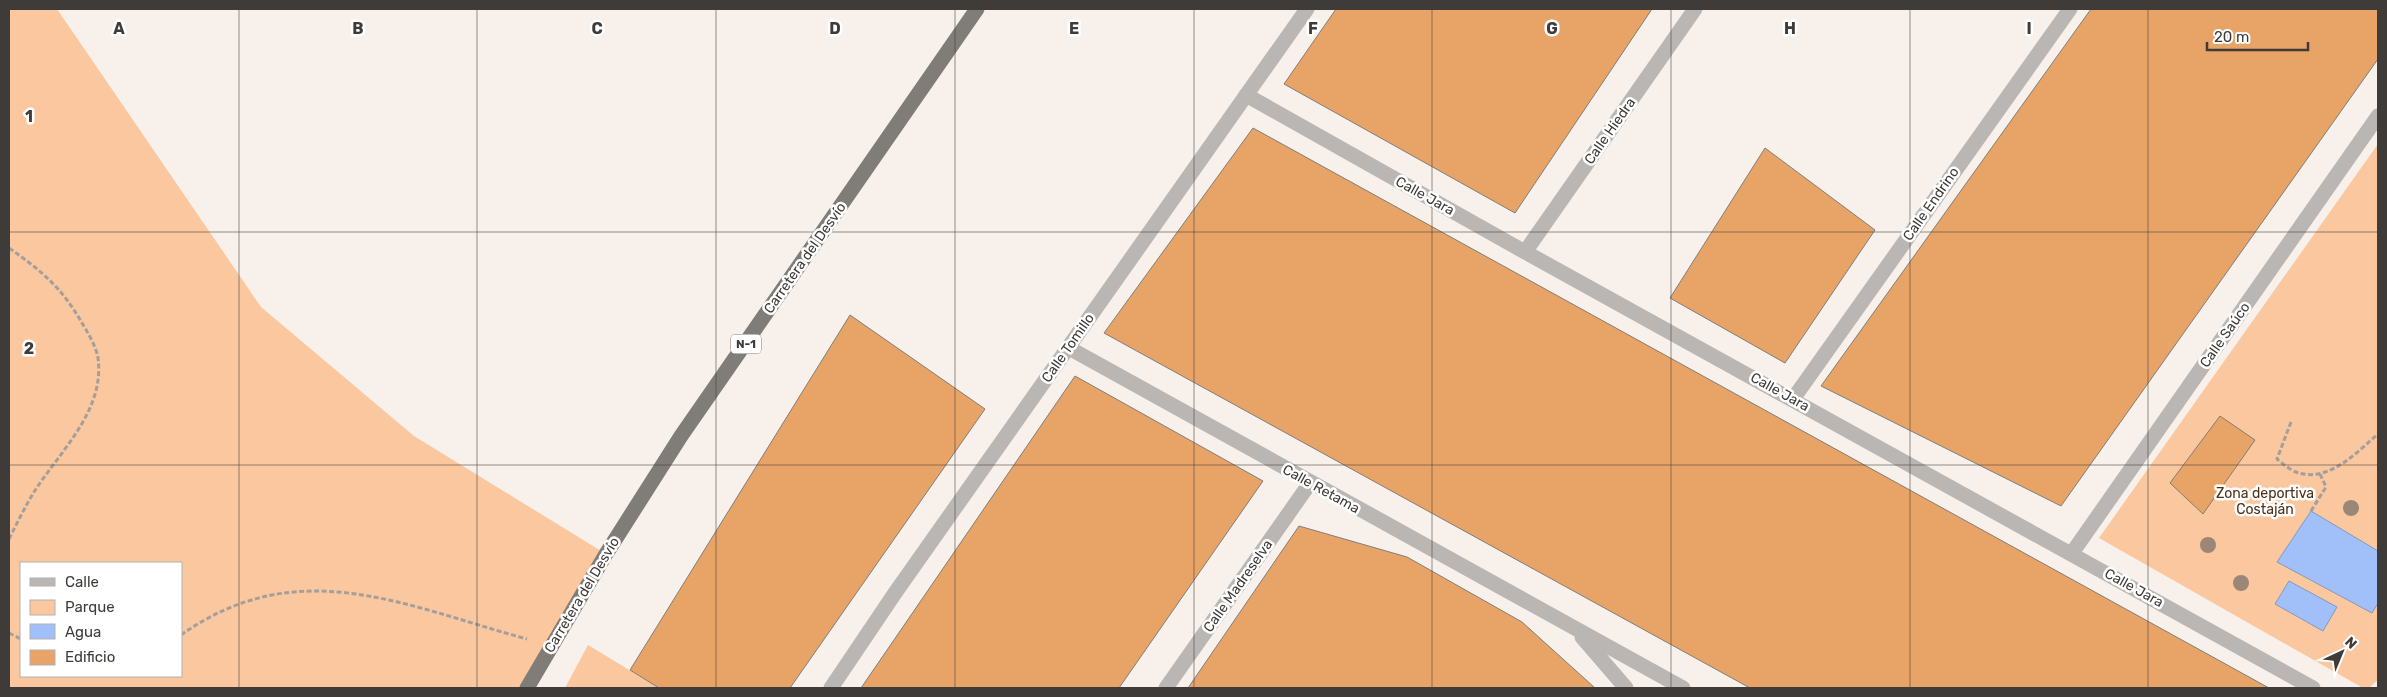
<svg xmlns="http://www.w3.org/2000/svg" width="2387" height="697" viewBox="0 0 2387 697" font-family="Rubik,sans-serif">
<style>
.green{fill:#fbc79f;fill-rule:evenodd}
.water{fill:#a1c0fa;stroke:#8398c0}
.building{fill:#e8a467;stroke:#827d78}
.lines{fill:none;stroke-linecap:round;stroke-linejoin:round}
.path{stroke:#a49f9b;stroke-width:3;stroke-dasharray:5 2.5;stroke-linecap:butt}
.minor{stroke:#b9b6b4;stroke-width:15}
.trunk{stroke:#807c78;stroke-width:15}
.tree{fill:#9b8778}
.grid{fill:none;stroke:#3e3b39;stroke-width:1;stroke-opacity:0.55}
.labels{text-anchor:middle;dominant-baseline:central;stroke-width:5;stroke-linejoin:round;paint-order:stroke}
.shield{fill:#fff;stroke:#787674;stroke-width:1}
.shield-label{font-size:12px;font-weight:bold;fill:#3e3b39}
.street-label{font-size:14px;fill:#3e3b39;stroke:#fff}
.park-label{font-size:14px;fill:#4f3119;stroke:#fff}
.grid-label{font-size:16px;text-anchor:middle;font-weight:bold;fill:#3e3b39;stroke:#fff;stroke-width:5;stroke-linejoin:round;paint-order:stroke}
</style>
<rect width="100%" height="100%" fill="#f7f0eb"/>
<path class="green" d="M 9,9 L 57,9 L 261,307 L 414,436 L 606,554 L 533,688 L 9,688 ZM 21,563 L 181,563 L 181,676 L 21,676 Z
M 2378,144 L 2378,680 L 2369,688 L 2363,688 L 2099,538 Z
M 588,645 L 659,688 L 565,688 Z"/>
<path class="water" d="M 2311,511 L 2378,551 L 2378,603 L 2372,613 L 2277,562 Z
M 2289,581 L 2337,607 L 2323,631 L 2275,604 Z"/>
<path class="building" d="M 1336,9 L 1652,9 L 1515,213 L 1284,84 Z
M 2091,9 L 2378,9 L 2378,59 L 2061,506 L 1821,386 Z
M 1253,128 L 2269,688 L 1750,688 L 1104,333 Z
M 1765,148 L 1875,230 L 1785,363 L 1670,298 Z
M 850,315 L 985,409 L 790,688 L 659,688 L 630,670 Z
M 1075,376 L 1263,481 L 1119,688 L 861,688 Z
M 2220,416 L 2255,440 L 2203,514 L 2170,483 Z
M 1299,526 L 1407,557 L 1522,622 L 1595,688 L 1188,688 Z"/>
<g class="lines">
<path class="path" d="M 9,248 C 42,271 62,288 82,323 C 88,333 96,346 98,358 C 105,411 60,451 34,492 C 25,507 17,523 9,539
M 2291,422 L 2277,459 C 2282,463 2290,470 2296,472 C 2328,484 2357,452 2378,434
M 2311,511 L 2326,487 L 2320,474
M 9,633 L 21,639
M 181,635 C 298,552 405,606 527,639"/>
<path class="minor" d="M 1246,95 L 1525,252 L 2313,688
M 1525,252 L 1695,9
M 1069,348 L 1683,688
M 1793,399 L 2070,9
M 2072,553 L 2378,116
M 1582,637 L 1626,688
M 831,688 L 895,593 L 1307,9
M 1166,688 L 1310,483"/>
<path class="trunk" d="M 527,688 L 606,554 L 681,436 L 977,9"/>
</g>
<g class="tree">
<circle cx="2351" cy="508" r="8"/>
<circle cx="2208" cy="545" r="8"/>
<circle cx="2241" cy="583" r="8"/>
</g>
<path class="grid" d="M 239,9 L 239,688M 477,9 L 477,688M 716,9 L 716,688M 955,9 L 955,688M 1194,9 L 1194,688M 1432,9 L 1432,688M 1671,9 L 1671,688M 1910,9 L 1910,688M 2148,9 L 2148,688M 9,232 L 2378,232M 9,465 L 2378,465"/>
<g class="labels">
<rect class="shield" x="731" y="334.5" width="30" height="19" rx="4"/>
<g class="shield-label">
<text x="746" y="344">N-1</text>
</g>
<g class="street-label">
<text transform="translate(1610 131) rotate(-55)">Calle Hiedra</text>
<text transform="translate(1425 196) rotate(29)">Calle Jara</text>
<text transform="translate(1931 204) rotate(-55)">Calle Endrino</text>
<text transform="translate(805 258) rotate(-55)">Carretera del Desvío</text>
<text transform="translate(2225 335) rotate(-55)">Calle Saúco</text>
<text transform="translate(1068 348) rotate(-55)">Calle Tomillo</text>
<text transform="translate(1780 392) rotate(29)">Calle Jara</text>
<text transform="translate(1321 489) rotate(29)">Calle Retama</text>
<text transform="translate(1238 586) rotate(-55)">Calle Madreselva</text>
<text transform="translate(2134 588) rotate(29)">Calle Jara</text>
<text transform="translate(582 595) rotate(-59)">Carretera del Desvío</text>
</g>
<g class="park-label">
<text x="2265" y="493">Zona deportiva<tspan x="2265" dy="16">Costaján</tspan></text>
</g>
</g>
<g class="grid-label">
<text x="119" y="34">A</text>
<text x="358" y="34">B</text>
<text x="597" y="34">C</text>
<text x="835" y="34">D</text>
<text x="1074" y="34">E</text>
<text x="1313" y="34">F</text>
<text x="1552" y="34">G</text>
<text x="1790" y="34">H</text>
<text x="2029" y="34">I</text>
<text x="29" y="122">1</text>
<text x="29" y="354">2</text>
</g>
<rect width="2387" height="697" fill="none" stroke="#3e3b39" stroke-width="20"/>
<rect x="20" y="562" width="162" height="115" fill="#ffffff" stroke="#b2b1b0"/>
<rect x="30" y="578" width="25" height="8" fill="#b9b6b4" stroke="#b2b1b0"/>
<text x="65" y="587" font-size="15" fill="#3e3b39">Calle</text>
<rect x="30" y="600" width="25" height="15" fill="#fbc79f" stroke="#b2b1b0"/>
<text x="65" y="612" font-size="15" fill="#3e3b39">Parque</text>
<rect x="30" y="624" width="25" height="15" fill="#a1c0fa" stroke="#b2b1b0"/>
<text x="65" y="637" font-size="15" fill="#3e3b39">Agua</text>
<rect x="30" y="650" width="25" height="15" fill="#e8a467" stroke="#b2b1b0"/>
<text x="65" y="662" font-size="15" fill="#3e3b39">Edificio</text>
<g transform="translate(2342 652) rotate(44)" stroke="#ffffff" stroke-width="4" paint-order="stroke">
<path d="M0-4L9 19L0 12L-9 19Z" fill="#3e3b39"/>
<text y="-8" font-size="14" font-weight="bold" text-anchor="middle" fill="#3e3b39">N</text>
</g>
<path d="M2207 42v8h101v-8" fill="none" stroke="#3e3b39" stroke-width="2.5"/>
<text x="2214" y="42" font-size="15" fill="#3e3b39" stroke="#ffffff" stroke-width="4" paint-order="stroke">20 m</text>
</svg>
